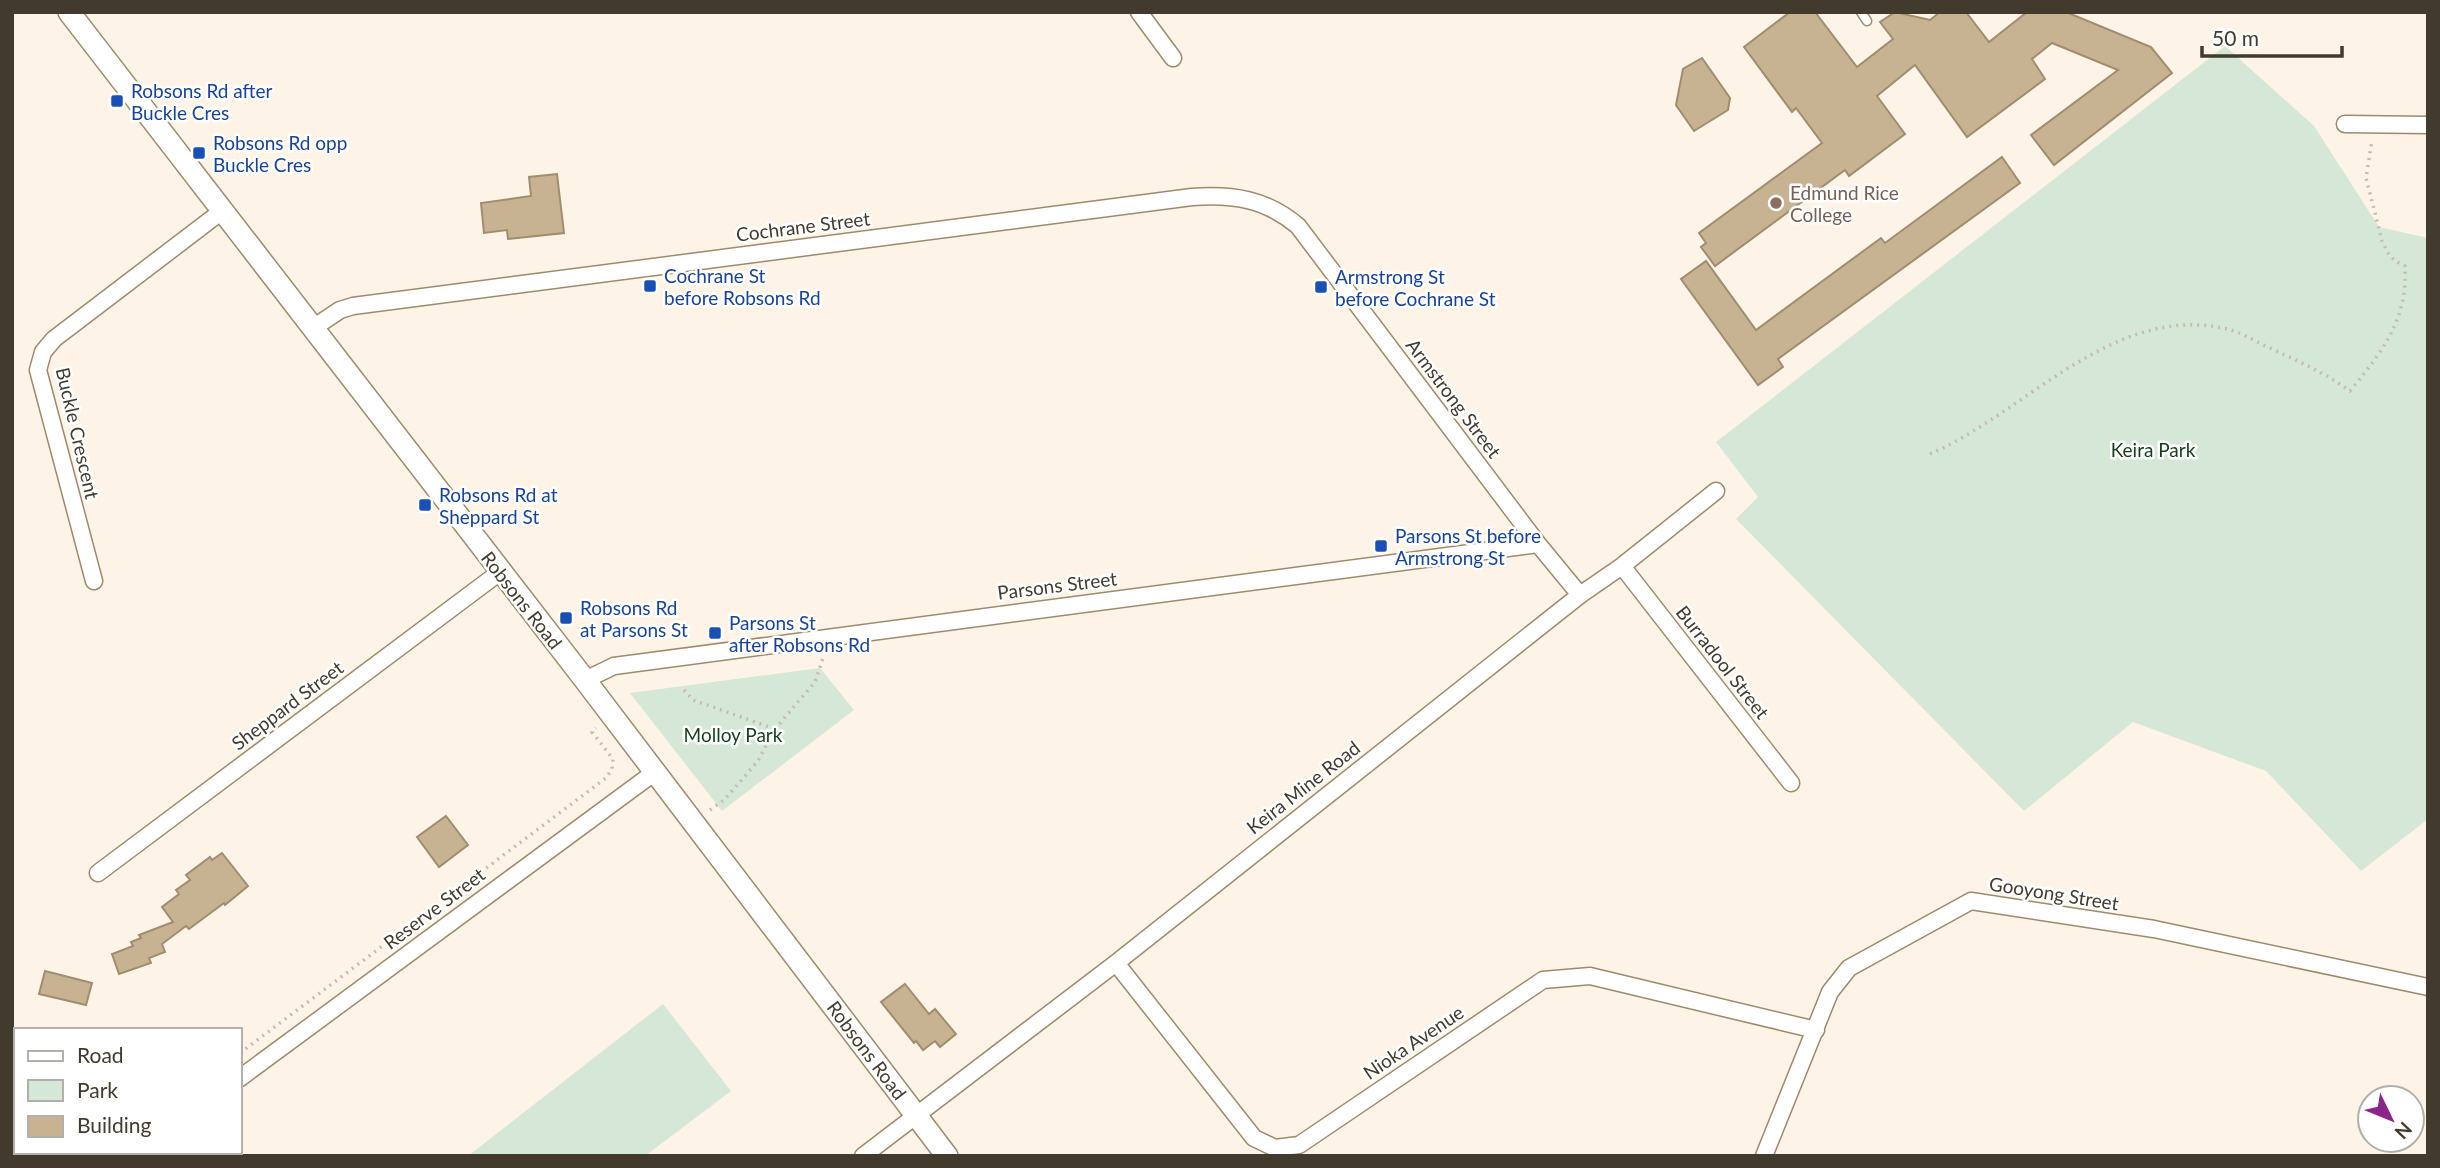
<svg xmlns="http://www.w3.org/2000/svg" width="2440" height="1168" viewBox="0 0 2440 1168" font-family="Lato,sans-serif">
<style>
.green{fill:#d5e7d6}
.building{fill:#c7b392;stroke:#a08d6e;stroke-width:2}
.lines{fill:none;stroke-linecap:round;stroke-linejoin:round}
.lane-casing{stroke:#9e8a6b;stroke-width:11}
.street-casing{stroke:#9e8a6b;stroke-width:19}
.secondary-casing{stroke:#9e8a6b;stroke-width:24}
.path{stroke:#c5bcaf;stroke-width:3.5;stroke-dasharray:2 5;stroke-linecap:butt}
.lane{stroke:#fff;stroke-width:8}
.street{stroke:#fff;stroke-width:16}
.secondary{stroke:#fff;stroke-width:21}
.transit-dot{fill:#1a4fb4;stroke:#fff;stroke-width:2.5}
.education-dot{fill:#8d6e63;stroke:#fff;stroke-width:2.5}
.labels{text-anchor:middle;dominant-baseline:central;stroke-width:5;stroke-linejoin:round;paint-order:stroke}
.transit-label{font-size:19px;fill:#164399;stroke:#fff;text-anchor:start}
.education-label{font-size:19px;fill:#785e54;stroke:#fff;text-anchor:start}
.street-label{font-size:19px;fill:#423a2c;stroke:#fff}
.park-label{font-size:19px;fill:#153d1c;stroke:#fff}
</style>
<rect width="100%" height="100%" fill="#fdf4e7"/>
<path class="green" d="M 2225,46 L 2314,126 L 2379,227 L 2428,238 L 2428,819 L 2361,871 L 2266,771 L 2133,722 L 2024,811 L 1736,519 L 1758,497 L 1716,442 Z
M 820,668 L 854,710 L 722,811 L 630,693 Z
M 663,1004 L 731,1091 L 645,1156 L 468,1156 Z"/>
<path class="building" d="M 1790,12 L 1815,12 L 1857,67 L 1893,39 L 1880,22 L 1895,12 L 1930,20 L 1940,12 L 1966,12 L 1989,42 L 2027,12 L 2066,12 L 2151,47 L 2172,73 L 2054,165 L 2031,135 L 2118,70 L 2052,43 L 2032,59 L 2045,79 L 1967,137 L 1915,65 L 1877,96 L 1905,134 L 1849,176 L 1845,170 L 1715,266 L 1701,247 L 1706,243 L 1699,233 L 1822,143 L 1796,108 L 1792,112 L 1744,47 Z
M 1702,58 L 1730,98 L 1728,110 L 1694,131 L 1676,105 L 1683,69 Z
M 2002,157 L 2020,183 L 1778,359 L 1783,367 L 1758,385 L 1681,279 L 1706,261 L 1756,330 L 1881,238 L 1885,243 Z
M 557,174 L 564,233 L 508,239 L 507,230 L 484,233 L 481,203 L 531,196 L 529,177 Z
M 446,816 L 468,845 L 439,867 L 417,837 Z
M 222,853 L 248,886 L 225,905 L 224,903 L 189,929 L 186,926 L 162,944 L 165,952 L 149,958 L 151,963 L 119,974 L 112,954 L 133,946 L 131,942 L 141,938 L 139,935 L 173,922 L 162,907 L 179,894 L 176,890 L 190,880 L 186,875 L 210,857 L 212,860 Z
M 45,971 L 92,983 L 86,1005 L 39,994 Z
M 905,984 L 929,1014 L 935,1009 L 956,1034 L 940,1047 L 935,1041 L 923,1050 L 916,1041 L 914,1043 L 881,1002 Z"/>
<g class="lines">
<defs>
<path id="lane" d="M 1861,12 L 1867,21"/>
<path id="street" d="M 1139,12 L 1173,58
M 2345,124 L 2428,125
M 313,328 L 340,310 L 353,306 L 1192,197 C 1233,194 1266,199 1298,226 L 1538,544 L 1580,595
M 1622,566 L 1791,783
M 94,581 L 38,370 L 43,352 L 54,339 L 222,211
M 585,680 L 614,666 L 1538,544
M 98,873 L 500,572
M 1116,963 L 1254,1138 L 1275,1148 L 1299,1145 L 1543,980 L 1590,976 L 1816,1030
M 240,1078 L 655,772
M 125,1156 L 130,1152
M 863,1156 L 1116,963 L 1580,595 L 1622,566 L 1716,491
M 1764,1156 L 1830,992 L 1849,968 L 1971,901 L 2154,929 L 2428,987"/>
<path id="secondary" d="M 69,12 L 585,680 L 947,1156"/>
</defs>
<use href="#lane" class="lane-casing"/>
<use href="#street" class="street-casing"/>
<use href="#secondary" class="secondary-casing"/>
<path class="path" d="M 1930,454 C 2025,413 2114,302 2227,329 C 2241,332 2256,342 2270,348 C 2298,361 2325,373 2350,391 C 2382,352 2408,320 2405,266 L 2395,261 L 2388,253 L 2382,241 L 2375,213 L 2366,178 L 2372,140
M 684,690 L 693,700 L 775,729
M 710,810 L 724,800 L 758,761 L 775,729 L 815,682 L 824,655
M 240,1053 L 606,778 L 612,769 L 613,759 L 592,732 L 596,728
M 87,1156 L 92,1152"/>
<use href="#lane" class="lane"/>
<use href="#street" class="street"/>
<use href="#secondary" class="secondary"/>
</g>
<g class="transit-dot">
<rect x="110" y="94" width="14" height="14" rx="3.5"/>
<rect x="192" y="146" width="14" height="14" rx="3.5"/>
<rect x="643" y="279" width="14" height="14" rx="3.5"/>
<rect x="1314" y="280" width="14" height="14" rx="3.5"/>
<rect x="418" y="498" width="14" height="14" rx="3.5"/>
<rect x="1374" y="539" width="14" height="14" rx="3.5"/>
<rect x="559" y="611" width="14" height="14" rx="3.5"/>
<rect x="708" y="626" width="14" height="14" rx="3.5"/>
</g>
<circle class="education-dot" cx="1776" cy="203" r="7"/>
<g class="labels">
<g class="transit-label">
<text x="131" y="90">Robsons Rd after<tspan x="131" dy="22">Buckle Cres</tspan></text>
<text x="213" y="142">Robsons Rd opp<tspan x="213" dy="22">Buckle Cres</tspan></text>
<text x="664" y="275">Cochrane St<tspan x="664" dy="22">before Robsons Rd</tspan></text>
<text x="1335" y="276">Armstrong St<tspan x="1335" dy="22">before Cochrane St</tspan></text>
<text x="439" y="494">Robsons Rd at<tspan x="439" dy="22">Sheppard St</tspan></text>
<text x="1395" y="535">Parsons St before<tspan x="1395" dy="22">Armstrong St</tspan></text>
<text x="580" y="607">Robsons Rd<tspan x="580" dy="22">at Parsons St</tspan></text>
<text x="729" y="622">Parsons St<tspan x="729" dy="22">after Robsons Rd</tspan></text>
</g>
<g class="education-label">
<text x="1790" y="192">Edmund Rice<tspan x="1790" dy="22">College</tspan></text>
</g>
<g class="street-label">
<text transform="translate(803 226) rotate(-7)">Cochrane Street</text>
<text transform="translate(1454 398) rotate(53)">Armstrong Street</text>
<text transform="translate(78 433) rotate(77)">Buckle Crescent</text>
<text transform="translate(1057 585) rotate(-7)">Parsons Street</text>
<text transform="translate(522 600) rotate(52)">Robsons Road</text>
<text transform="translate(1723 662) rotate(52)">Burradool Street</text>
<text transform="translate(287 705) rotate(-37)">Sheppard Street</text>
<text transform="translate(1303 787) rotate(-38)">Keira Mine Road</text>
<text transform="translate(2054 893) rotate(9)">Gooyong Street</text>
<text transform="translate(434 908) rotate(-37)">Reserve Street</text>
<text transform="translate(1413 1042) rotate(-34)">Nioka Avenue</text>
<text transform="translate(867 1050) rotate(53)">Robsons Road</text>
</g>
<g class="park-label">
<text x="2153" y="449">Keira Park</text>
<text x="733" y="734">Molloy Park</text>
</g>
</g>
<rect width="2440" height="1168" fill="none" stroke="#423a2c" stroke-width="28"/>
<rect x="14" y="1028" width="228" height="126" fill="#ffffff" stroke="#b3b0ab" stroke-width="2"/>
<rect x="28" y="1051" width="35" height="10" fill="#ffffff" stroke="#b3b0ab" stroke-width="2"/>
<text x="77" y="1063" font-size="21" fill="#423a2c">Road</text>
<rect x="28" y="1080" width="35" height="21" fill="#d5e7d6" stroke="#b3b0ab" stroke-width="2"/>
<text x="77" y="1098" font-size="21" fill="#423a2c">Park</text>
<rect x="28" y="1116" width="35" height="21" fill="#c7b392" stroke="#b3b0ab" stroke-width="2"/>
<text x="77" y="1133" font-size="21" fill="#423a2c">Building</text>
<g transform="translate(2391 1119) rotate(133)"><circle r="33" fill="#ffffff" stroke="#b3b0ab" stroke-width="2"/>
<path d="M0-5L12 26L0 18L-12 26Z" fill="#8b248b"/>
<text y="-10" font-size="19" font-weight="bold" text-anchor="middle" fill="#423a2c">N</text>
</g>
<path d="M2202 46v10h140v-10" fill="none" stroke="#423a2c" stroke-width="3.5"/>
<text x="2212" y="46" font-size="21" fill="#423a2c" stroke="#ffffff" stroke-width="5" paint-order="stroke">50 m</text>
</svg>
